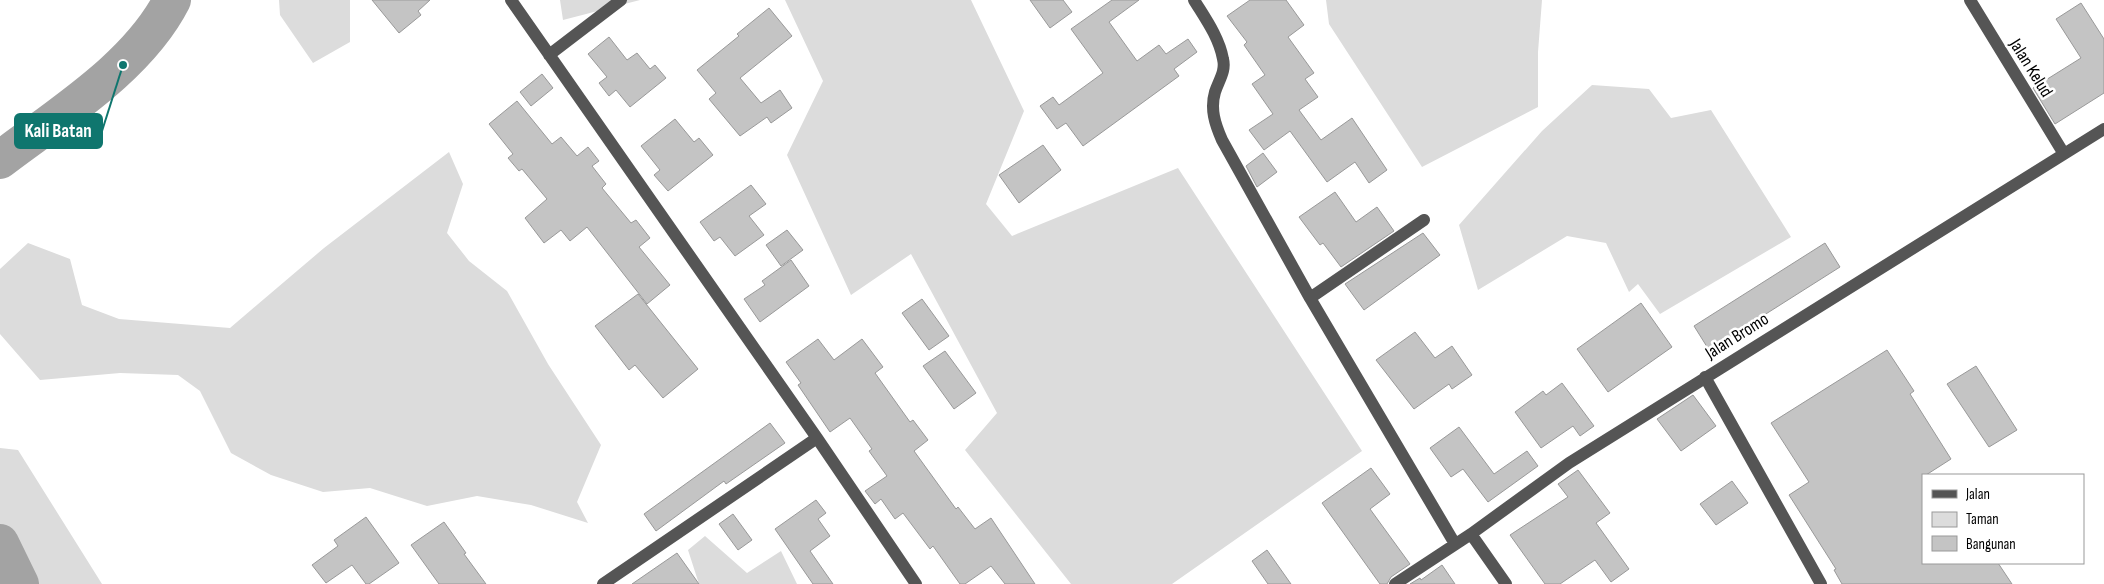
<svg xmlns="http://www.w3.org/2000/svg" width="2104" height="584" viewBox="0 0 2104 584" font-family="'Sofia Sans Condensed',sans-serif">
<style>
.green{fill:#dcdcdc}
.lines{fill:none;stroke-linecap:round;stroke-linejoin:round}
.river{stroke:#a3a3a3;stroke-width:38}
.building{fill:#c4c4c4;stroke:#999}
.minor{stroke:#555;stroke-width:12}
.labels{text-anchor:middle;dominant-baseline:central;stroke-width:5;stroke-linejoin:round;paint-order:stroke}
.street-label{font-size:18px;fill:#000;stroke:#fff}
.leader{fill:none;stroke:#0f766e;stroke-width:2}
.callout-dot{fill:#0f766e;stroke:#fff;stroke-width:2}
.callout{fill:#0f766e;stroke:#0f766e;stroke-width:2}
.callout-label{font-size:19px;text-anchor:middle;font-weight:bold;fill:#fff}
</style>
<rect width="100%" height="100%" fill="#fff"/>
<path class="green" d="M 279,0 L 350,0 L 350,42 L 313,63 L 280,15 Z
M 560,0 L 640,0 L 563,20 Z
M 785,0 L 971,0 L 1024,111 L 986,204 L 1012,236 L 1178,168 L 1362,451 L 1172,584 L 1071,584 L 965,450 L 997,413 L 911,254 L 851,295 L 787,155 L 823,81 Z
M 1326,0 L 1542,0 L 1538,52 L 1538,107 L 1422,167 L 1329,24 Z
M 1592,85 L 1649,89 L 1671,118 L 1711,110 L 1791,237 L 1660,314 L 1638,284 L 1629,292 L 1606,243 L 1567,236 L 1478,290 L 1459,225 L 1542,131 Z
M 449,152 L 463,184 L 447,233 L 469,261 L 507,291 L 548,364 L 601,445 L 577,502 L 588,523 L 531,505 L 477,496 L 427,506 L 370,488 L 323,492 L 271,475 L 231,453 L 200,391 L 178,375 L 120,373 L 40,380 L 0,334 L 0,269 L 28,243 L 70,259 L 82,305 L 119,319 L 230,328 L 324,248 Z
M 0,448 L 18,450 L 102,584 L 0,584 Z
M 705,536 L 747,573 L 781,551 L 797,584 L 699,584 L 688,550 Z"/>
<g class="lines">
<path class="river" d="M 0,160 C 59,115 138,67 172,0
M 0,543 L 20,584"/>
</g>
<path class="building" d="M 372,0 L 430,0 L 418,11 L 421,15 L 399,33 Z
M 1030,0 L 1063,0 L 1072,12 L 1050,28 Z
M 1112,0 L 1139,0 L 1109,22 L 1137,61 L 1159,45 L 1166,54 L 1188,39 L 1197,52 L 1174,69 L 1179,76 L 1083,146 L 1066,123 L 1057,129 L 1040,106 L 1053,97 L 1059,105 L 1103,73 L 1071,29 Z
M 1250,0 L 1286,0 L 1304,25 L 1288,37 L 1314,73 L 1305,79 L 1318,97 L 1299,110 L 1321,140 L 1352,118 L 1387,170 L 1369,183 L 1355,162 L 1327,182 L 1290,131 L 1264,150 L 1249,130 L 1273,114 L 1252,84 L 1265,75 L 1244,45 L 1247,42 L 1227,16 Z
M 2081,3 L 2104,39 L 2104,93 L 2055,124 L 2033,88 L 2081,58 L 2056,19 Z
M 769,8 L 792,36 L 740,78 L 761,103 L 780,90 L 792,108 L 771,123 L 767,117 L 740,136 L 709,99 L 716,93 L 697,70 L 739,36 L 737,34 Z
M 609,37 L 627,60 L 637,53 L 650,69 L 655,65 L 666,78 L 630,107 L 616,90 L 609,96 L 599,83 L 607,77 L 588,54 Z
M 542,74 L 553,88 L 531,106 L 520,92 Z
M 517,101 L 552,144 L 561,137 L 577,156 L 588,147 L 599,161 L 592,166 L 606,184 L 602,188 L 631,223 L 636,220 L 650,238 L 639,247 L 670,285 L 647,304 L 587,227 L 570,241 L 561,230 L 544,243 L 525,218 L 547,199 L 522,169 L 519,171 L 508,158 L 513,154 L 489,124 Z
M 675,119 L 694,142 L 699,138 L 713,155 L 668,191 L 654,175 L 660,170 L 641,146 Z
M 1043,145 L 1061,170 L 1019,203 L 999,175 Z
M 1263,153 L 1277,172 L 1257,187 L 1246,166 Z
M 751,185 L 766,204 L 749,216 L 764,235 L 735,256 L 720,237 L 714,241 L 700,222 Z
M 1335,192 L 1356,222 L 1377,207 L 1394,231 L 1341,267 L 1323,243 L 1320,245 L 1299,217 Z
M 787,230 L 803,250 L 781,266 L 766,245 Z
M 1423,233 L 1440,255 L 1364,310 L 1345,284 Z
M 1825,243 L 1840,267 L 1709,350 L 1694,326 Z
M 791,260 L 809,286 L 760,322 L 744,299 L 765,285 L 762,281 Z
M 638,294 L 698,369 L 663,398 L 635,365 L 629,370 L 595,326 Z
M 922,299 L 949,336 L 929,350 L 902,313 Z
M 1641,303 L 1672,347 L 1608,392 L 1577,349 Z
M 1415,332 L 1435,358 L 1452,346 L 1472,375 L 1452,389 L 1449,384 L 1414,409 L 1376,360 Z
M 818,339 L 834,360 L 862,339 L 883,367 L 875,373 L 910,422 L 913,420 L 928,440 L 914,451 L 956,509 L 958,507 L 975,529 L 991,518 L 1035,584 L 1005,584 L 991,566 L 965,584 L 960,584 L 933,546 L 930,549 L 903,513 L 895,519 L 881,499 L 875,504 L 865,491 L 887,476 L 869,451 L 872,449 L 850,418 L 830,432 L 798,385 L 801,383 L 786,362 Z
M 1887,350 L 1914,391 L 1910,394 L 1951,459 L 1926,475 L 1923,475 L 1923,563 L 1998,563 L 2012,584 L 1842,584 L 1834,570 L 1836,569 L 1789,495 L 1809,482 L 1771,423 Z
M 945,351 L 976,393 L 954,409 L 923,366 Z
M 1976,366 L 2017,430 L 1989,447 L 1947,384 Z
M 1562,383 L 1594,426 L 1580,436 L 1573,426 L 1541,448 L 1515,412 L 1543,391 L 1546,395 Z
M 1693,395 L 1716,426 L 1681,451 L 1657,419 Z
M 770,423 L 785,443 L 726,484 L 724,481 L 656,531 L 644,514 Z
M 1459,427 L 1494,474 L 1527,451 L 1538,466 L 1488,502 L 1463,469 L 1451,477 L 1430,448 Z
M 1371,468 L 1390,494 L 1370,509 L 1410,564 L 1391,577 L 1387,584 L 1380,584 L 1322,503 Z
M 1578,470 L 1610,513 L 1596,523 L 1629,569 L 1611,582 L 1595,560 L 1560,584 L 1545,584 L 1510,535 L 1568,497 L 1558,484 Z
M 1732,481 L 1748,503 L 1716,525 L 1700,504 Z
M 816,500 L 826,513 L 818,519 L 830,536 L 810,551 L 833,584 L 813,584 L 775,529 Z
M 733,514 L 752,540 L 738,550 L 719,524 Z
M 366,517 L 399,563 L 369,584 L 366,584 L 352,565 L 326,583 L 312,565 L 338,546 L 334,540 Z
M 444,522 L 466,553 L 464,554 L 486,584 L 439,584 L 411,545 Z
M 1267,550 L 1291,584 L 1268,584 L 1252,561 Z
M 677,553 L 699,584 L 632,584 Z
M 1442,565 L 1455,584 L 1410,584 L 1420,578 L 1421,580 Z"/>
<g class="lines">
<path class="minor" d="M 511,0 L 817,438 L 916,584
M 1194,0 C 1205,18 1219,37 1223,59 C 1226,71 1219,80 1215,92 C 1210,109 1215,124 1222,140 L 1310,298 L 1455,544
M 1970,0 L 2064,154
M 549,55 L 621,0
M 1310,298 L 1424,220
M 1705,377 L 1821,584
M 1471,534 L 1506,584
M 603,584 L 817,438
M 1395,584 L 1471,534 L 1569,463 L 2104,129"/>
</g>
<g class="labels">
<g class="street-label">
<text transform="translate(2031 68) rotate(58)">Jalan Kelud</text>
<text transform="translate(1737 336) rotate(-32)">Jalan Bromo</text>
</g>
</g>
<path class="leader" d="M123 65L102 131"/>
<circle class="callout-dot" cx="123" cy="65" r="5"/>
<rect class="callout" x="15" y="114" width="87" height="34" rx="5"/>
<g class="callout-label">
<text x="58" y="137">Kali Batan</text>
</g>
<rect x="1922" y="474" width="162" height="90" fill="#ffffff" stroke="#999999"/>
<rect x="1932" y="490" width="25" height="8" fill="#555555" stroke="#999999"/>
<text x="1966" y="499" font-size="15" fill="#000000">Jalan</text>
<rect x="1932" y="512" width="25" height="15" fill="#dcdcdc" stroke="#999999"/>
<text x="1966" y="524" font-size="15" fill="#000000">Taman</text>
<rect x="1932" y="536" width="25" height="15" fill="#c4c4c4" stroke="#999999"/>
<text x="1966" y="549" font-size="15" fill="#000000">Bangunan</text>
</svg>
